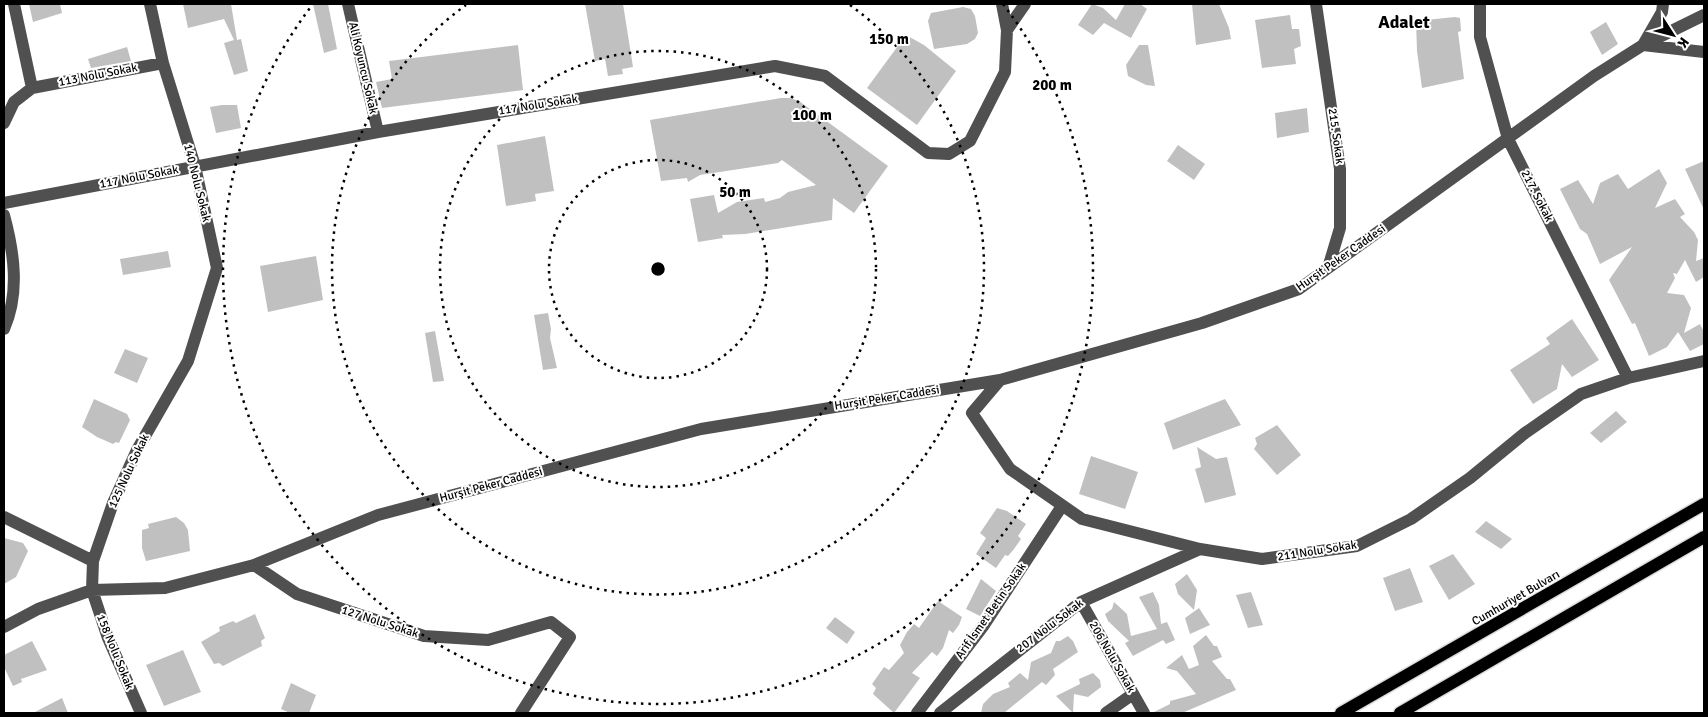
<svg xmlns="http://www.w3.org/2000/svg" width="1708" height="717" viewBox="0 0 1708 717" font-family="Signika,sans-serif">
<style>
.building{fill:#c0c0c0}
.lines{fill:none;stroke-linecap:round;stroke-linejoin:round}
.major-casing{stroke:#dbdbdb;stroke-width:15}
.minor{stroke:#505050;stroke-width:12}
.major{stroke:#000;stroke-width:12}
.ring{fill:none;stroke:#000;stroke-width:2.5;stroke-dasharray:2.5 5}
.labels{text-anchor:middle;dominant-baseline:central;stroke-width:4;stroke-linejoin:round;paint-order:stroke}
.street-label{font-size:12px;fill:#000;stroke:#fff}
.district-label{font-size:18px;font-weight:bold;fill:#000;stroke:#fff}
.centre{fill:#000;stroke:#fff;stroke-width:2.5}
.ring-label{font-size:15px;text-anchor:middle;font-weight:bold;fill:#000;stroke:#fff;stroke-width:4;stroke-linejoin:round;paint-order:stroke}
</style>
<rect width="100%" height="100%" fill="#fff"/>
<path class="building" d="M 29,4 L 60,4 L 62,13 L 33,22 Z
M 183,4 L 231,4 L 237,40 L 241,39 L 248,71 L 234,75 L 224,43 L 234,40 L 224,19 L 188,28 Z
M 313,4 L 328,4 L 337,49 L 324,53 Z
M 585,4 L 623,4 L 633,67 L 622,69 L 623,74 L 608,76 L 605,59 L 595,61 Z
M 1092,4 L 1103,8 L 1116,20 L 1125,4 L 1140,4 L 1147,9 L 1131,38 L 1104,23 L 1093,35 L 1078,25 Z
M 1192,4 L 1219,4 L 1229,28 L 1231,39 L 1196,45 Z
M 963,7 L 971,9 L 975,16 L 978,33 L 975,39 L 967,44 L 934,49 L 928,21 L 931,13 Z
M 1290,15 L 1292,29 L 1299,29 L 1301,46 L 1294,49 L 1296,64 L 1262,68 L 1255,20 Z
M 1455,17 L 1460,18 L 1461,31 L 1458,32 L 1464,79 L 1422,88 L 1417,51 L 1416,21 Z
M 1606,22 L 1618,44 L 1602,55 L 1590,32 Z
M 906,35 L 924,45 L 956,71 L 917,125 L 867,88 Z
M 518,45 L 523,90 L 382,108 L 376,82 L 392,79 L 389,61 Z
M 1139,45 L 1148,45 L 1155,86 L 1146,85 L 1128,76 L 1126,65 Z
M 127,47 L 131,61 L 91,68 L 88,59 Z
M 781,98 L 790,98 L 799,101 L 888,166 L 854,213 L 833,198 L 832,220 L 745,234 L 722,235 L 723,238 L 698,242 L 690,199 L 714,195 L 718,213 L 737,202 L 764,198 L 765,202 L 780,198 L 788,192 L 816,185 L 782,160 L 778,163 L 700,175 L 688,182 L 687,178 L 661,181 L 650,120 Z
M 222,105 L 237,105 L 241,128 L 216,133 L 210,107 Z
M 1307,108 L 1309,132 L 1277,138 L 1275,113 Z
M 545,136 L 554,191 L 535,194 L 536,201 L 506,206 L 497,145 Z
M 1178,145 L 1205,164 L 1194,180 L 1167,161 Z
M 1704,161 L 1704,210 L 1685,169 Z
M 1659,169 L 1667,183 L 1655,208 L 1675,199 L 1685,214 L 1680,217 L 1694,232 L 1698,240 L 1696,261 L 1704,258 L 1704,277 L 1696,282 L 1685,260 L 1677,274 L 1673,273 L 1675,278 L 1667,293 L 1684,295 L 1691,308 L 1684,333 L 1700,324 L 1704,332 L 1704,344 L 1690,351 L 1678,332 L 1667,347 L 1649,356 L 1635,323 L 1632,324 L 1609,280 L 1632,247 L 1600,264 L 1587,234 L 1580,229 L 1560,189 L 1578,180 L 1593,204 L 1600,183 L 1618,174 L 1628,189 Z
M 168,251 L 171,267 L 123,275 L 120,259 Z
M 316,256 L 323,300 L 268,312 L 260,266 Z
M 548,313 L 551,329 L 550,338 L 557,368 L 543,370 L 534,315 Z
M 1572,319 L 1599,360 L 1572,377 L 1562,364 L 1557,389 L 1533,404 L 1510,370 L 1550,344 L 1546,338 Z
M 435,331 L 444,381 L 433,382 L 425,333 Z
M 125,349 L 148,358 L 137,383 L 114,373 Z
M 94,399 L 127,414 L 130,420 L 119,443 L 116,442 L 113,444 L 97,437 L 82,427 Z
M 1225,399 L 1241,425 L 1173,450 L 1164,423 Z
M 1616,411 L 1627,422 L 1601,443 L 1590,433 Z
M 1277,425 L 1301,455 L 1277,475 L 1254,449 L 1257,444 L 1255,438 Z
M 1197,447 L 1216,459 L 1227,457 L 1236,495 L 1205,503 L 1195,469 L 1201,467 Z
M 1091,456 L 1138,472 L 1125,509 L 1079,494 Z
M 997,508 L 1007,511 L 1026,524 L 1018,536 L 1021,539 L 1014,549 L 1008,556 L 1005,555 L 996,568 L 976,554 L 986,538 L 980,533 Z
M 176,517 L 184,523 L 188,530 L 190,551 L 146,561 L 142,548 L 142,530 L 149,528 L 148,524 Z
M 1486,521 L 1512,539 L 1501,549 L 1475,532 Z
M 4,538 L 23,543 L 28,551 L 16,577 L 4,584 Z
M 1453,554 L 1475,584 L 1449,600 L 1429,566 Z
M 1410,568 L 1423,602 L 1395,611 L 1383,578 Z
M 1187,574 L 1197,590 L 1194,610 L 1178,594 L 1175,584 Z
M 981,579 L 996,591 L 980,616 L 966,609 Z
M 1153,592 L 1159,605 L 1161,624 L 1167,622 L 1175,640 L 1166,644 L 1163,640 L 1133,656 L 1125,643 L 1129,641 L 1108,621 L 1105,614 L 1112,609 L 1114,602 L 1127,614 L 1131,636 L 1157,629 L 1139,597 Z
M 1251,592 L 1263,625 L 1248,628 L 1236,595 Z
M 938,601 L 962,617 L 959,625 L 953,633 L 949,630 L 943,648 L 937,656 L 932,652 L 912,673 L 920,678 L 894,713 L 873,694 L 876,688 L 872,684 L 884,667 L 889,670 L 904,653 L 900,645 L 907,632 L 914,624 L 919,628 Z
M 1199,608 L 1210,625 L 1190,634 L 1185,618 Z
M 255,614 L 265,638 L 261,641 L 262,646 L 223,666 L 219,663 L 214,664 L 201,642 L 220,631 L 219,627 L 233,621 L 236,623 Z
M 835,617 L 855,632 L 847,644 L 826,628 Z
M 1206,635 L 1214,646 L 1217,646 L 1222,657 L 1212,661 L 1227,679 L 1230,679 L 1236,690 L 1182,713 L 1152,713 L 1170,704 L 1170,701 L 1196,694 L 1177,671 L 1166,668 L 1182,655 L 1189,669 L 1199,665 L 1193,646 Z
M 1068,636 L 1073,641 L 1078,652 L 1053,669 L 1055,675 L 1046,685 L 1042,682 L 1004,713 L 981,713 L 983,704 L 993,694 L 1010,687 L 1008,683 L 1020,673 L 1028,680 L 1031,662 L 1051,653 L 1056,641 L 1060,641 Z
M 32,641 L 47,670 L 21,679 L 22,682 L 13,686 L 4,667 L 4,655 Z
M 183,650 L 201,692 L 164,706 L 146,665 Z
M 1093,673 L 1100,680 L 1101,687 L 1088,697 L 1074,694 L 1073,713 L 1056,696 L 1080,684 L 1079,679 Z
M 291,683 L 316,695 L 309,713 L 290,713 L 281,709 Z
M 62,698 L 68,713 L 33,713 Z"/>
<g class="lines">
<defs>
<path id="major" d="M 1341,713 L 1704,504
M 1400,713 L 1704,537"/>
</defs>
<use href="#major" class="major-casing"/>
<path class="minor" d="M 348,4 L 378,132
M 1316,4 L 1340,169 L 1340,228 L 1328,268
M 1480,4 L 1480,37 L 1508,139 L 1628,378
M 1663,4 L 1662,12 L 1643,45 L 1704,52
M 1007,30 L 1025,4
M 32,88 L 163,63
M 4,123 L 14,102 L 32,88 L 14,4
M 4,203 L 378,132 L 775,66 L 825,76 L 928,153 L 949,154 L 970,141 L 1005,72 L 1007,30 L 1002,4
M 4,215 C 14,252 20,293 4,329
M 1000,380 L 972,413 L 1010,469 L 1082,519 L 1200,549 L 1262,559 L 1357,546 L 1411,519 L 1470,478 L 1525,433 L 1581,394 L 1628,378 L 1704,361
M 4,517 L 93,561
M 254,565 L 297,594 L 424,636 L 488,640 L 551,622 L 570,637 L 521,713
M 1081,602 L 1144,713
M 4,627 L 38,609 L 92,590 L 165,588 L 254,565 L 378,515 L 701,429 L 1000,380 L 1202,323 L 1299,289 L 1594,76 L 1643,45 L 1704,15
M 141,713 L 108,638 L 92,590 L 93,561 L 113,503 L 137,450 L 188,361 L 217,268 L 195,166 L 163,63 L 150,4
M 917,713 L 984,625 L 1062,506
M 940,713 L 1081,602 L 1200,549
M 1106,713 L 1133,694"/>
<use href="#major" class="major"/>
</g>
<g class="ring">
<circle cx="658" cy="269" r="109"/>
<circle cx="658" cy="269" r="218"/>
<path d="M850 5A326 326 0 1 1 466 5"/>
<path d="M1003 4A435 435 0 1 1 313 4"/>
</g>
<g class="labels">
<g class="street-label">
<text transform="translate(363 68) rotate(77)">Ali Koyuncu Sokak</text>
<text transform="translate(98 75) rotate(-11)">113 Nolu Sokak</text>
<text transform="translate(538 105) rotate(-9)">117 Nolu Sokak</text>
<text transform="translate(1336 136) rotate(82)">215. Sokak</text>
<text transform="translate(139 177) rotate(-11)">117 Nolu Sokak</text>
<text transform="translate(197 183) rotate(76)">140 Nolu Sokak</text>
<text transform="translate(1537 196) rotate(63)">217. Sokak</text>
<text transform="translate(1341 258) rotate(-35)">Hurşit Peker Caddesi</text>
<text transform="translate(887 398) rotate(-9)">Hurşit Peker Caddesi</text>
<text transform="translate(129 471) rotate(-65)">125 Nolu Sokak</text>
<text transform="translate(491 485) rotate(-15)">Hurşit Peker Caddesi</text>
<text transform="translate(1317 551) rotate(-9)">211 Nolu Sokak</text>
<text transform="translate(1516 598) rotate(-30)">Cumhuriyet Bulvarı</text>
<text transform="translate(991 611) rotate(-55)">Arif İsmet Betin Sokak</text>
<text transform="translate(380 622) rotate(18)">127 Nolu Sokak</text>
<text transform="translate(1050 626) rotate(-37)">207 Nolu Sokak</text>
<text transform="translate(115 652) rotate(68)">158 Nolu Sokak</text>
<text transform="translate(1112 657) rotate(60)">206 Nolu Sokak</text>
</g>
<g class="district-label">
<text x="1404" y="22">Adalet</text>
</g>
</g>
<circle cx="658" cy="269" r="8" class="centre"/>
<g class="ring-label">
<text x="889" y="44">150 m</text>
<text x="1052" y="90">200 m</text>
<text x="812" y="120">100 m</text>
<text x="735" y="197">50 m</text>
</g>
<rect width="1708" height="717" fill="none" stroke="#000000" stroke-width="10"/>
<g transform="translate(1673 35) rotate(126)" stroke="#ffffff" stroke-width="4" paint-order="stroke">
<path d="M0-4L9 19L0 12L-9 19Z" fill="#000000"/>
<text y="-8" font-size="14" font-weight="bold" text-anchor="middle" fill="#000000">K</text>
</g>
</svg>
